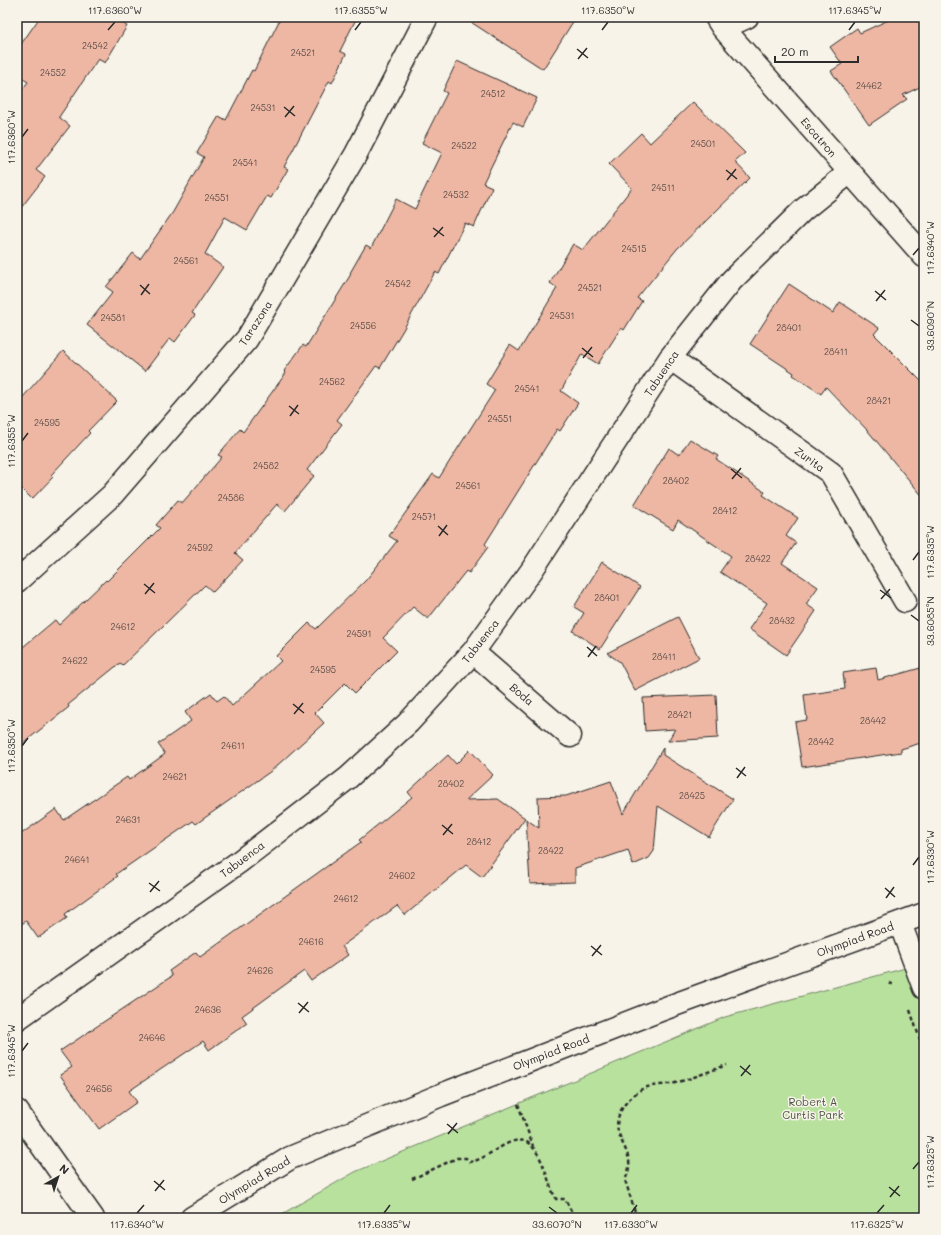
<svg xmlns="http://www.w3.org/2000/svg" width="941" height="1235" viewBox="0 0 941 1235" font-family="Mali,sans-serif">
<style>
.green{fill:#b8e19e;stroke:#728664}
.building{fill:#eeb7a3;stroke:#2b2b2b}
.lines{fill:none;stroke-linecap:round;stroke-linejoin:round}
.minor-casing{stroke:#2b2b2b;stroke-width:25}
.major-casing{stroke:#2b2b2b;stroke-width:25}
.path{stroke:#2b2b2b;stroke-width:2.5;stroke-dasharray:4 3;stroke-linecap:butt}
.minor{stroke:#f7f3e8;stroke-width:22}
.major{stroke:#f7f3e8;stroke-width:22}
.ticks{fill:none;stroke:#2b2b2b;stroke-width:1.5}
.labels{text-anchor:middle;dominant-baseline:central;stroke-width:3;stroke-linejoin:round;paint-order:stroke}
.number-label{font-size:9px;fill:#5c4e49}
.street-label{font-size:11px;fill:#2b2b2b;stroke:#f7f3e8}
.park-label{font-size:11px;fill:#4e5848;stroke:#f7f3e8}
.neatline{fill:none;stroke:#2b2b2b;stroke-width:1.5}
.ticks-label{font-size:10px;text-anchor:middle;fill:#2b2b2b}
</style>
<rect width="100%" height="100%" fill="#f7f3e8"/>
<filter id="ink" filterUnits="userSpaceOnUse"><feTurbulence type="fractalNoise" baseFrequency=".025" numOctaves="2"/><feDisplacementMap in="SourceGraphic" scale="8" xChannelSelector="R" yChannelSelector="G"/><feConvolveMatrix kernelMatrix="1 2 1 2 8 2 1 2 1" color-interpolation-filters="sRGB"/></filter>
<g filter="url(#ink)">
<path class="green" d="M 924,963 L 924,1218 L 275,1218 L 355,1172 L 725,1017 Z"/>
<path class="building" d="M 40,17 L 112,17 L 127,26 L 105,63 L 98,59 L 59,117 L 70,126 L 36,170 L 45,177 L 17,213 L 17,96 L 28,82 L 17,75 L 17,50 Z
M 281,17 L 357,17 L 340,51 L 346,54 L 332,83 L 329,81 L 284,167 L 288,169 L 271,198 L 267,196 L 247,230 L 225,217 L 205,254 L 223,267 L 192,313 L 195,315 L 175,342 L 170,338 L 145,371 L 87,325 L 113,292 L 106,287 L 133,253 L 140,259 L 173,212 L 204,157 L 197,153 L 219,116 L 226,120 L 252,70 L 254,71 Z
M 463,17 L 576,17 L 543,69 Z
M 895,17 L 924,17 L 924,85 L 903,95 L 907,99 L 869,125 L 831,71 L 842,64 L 830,47 L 857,28 L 860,33 Z
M 457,61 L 537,98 L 523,127 L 513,122 L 483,183 L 492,187 L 474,227 L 465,223 L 439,274 L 435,272 L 403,330 L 380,368 L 376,366 L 337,420 L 342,424 L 307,470 L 314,476 L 285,511 L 277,504 L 235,553 L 243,560 L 213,592 L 205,585 L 123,665 L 120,663 L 68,705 L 69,707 L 17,748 L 17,652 L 55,620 L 59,625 L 106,580 L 107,581 L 160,528 L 156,525 L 178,500 L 182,503 L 222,457 L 218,455 L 240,429 L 243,432 L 286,373 L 284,371 L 303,345 L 306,347 L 351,274 L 350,273 L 366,245 L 371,248 L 396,199 L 415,209 L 442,153 L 422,143 L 447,93 L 443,91 Z
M 693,102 L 745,153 L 735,162 L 750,178 L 677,249 L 637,298 L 642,301 L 624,330 L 621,328 L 598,364 L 582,354 L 561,391 L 578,403 L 560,431 L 557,429 L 485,544 L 488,547 L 469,573 L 466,571 L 428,619 L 413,607 L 383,638 L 397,651 L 355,693 L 345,683 L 315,713 L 324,723 L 271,771 L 196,824 L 193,821 L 116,874 L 118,876 L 65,914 L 67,918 L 38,938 L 26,921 L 17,927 L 17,837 L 56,809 L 64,820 L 127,777 L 129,780 L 165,754 L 158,744 L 191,721 L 185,712 L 211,693 L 217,701 L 224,696 L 232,706 L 281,661 L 276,656 L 309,623 L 316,629 L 366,580 L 397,541 L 389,536 L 433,474 L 439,478 L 495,390 L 486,384 L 510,345 L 519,351 L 557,288 L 550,283 L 573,244 L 583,250 L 632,188 L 609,164 L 641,133 L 650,143 Z
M 789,284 L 833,313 L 840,302 L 879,328 L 874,334 L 924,384 L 924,498 L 868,431 L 826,387 L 821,394 L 793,375 L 794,373 L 750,344 Z
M 63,351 L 117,401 L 88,431 L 90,433 L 51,475 L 53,477 L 32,499 L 17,484 L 17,404 Z
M 690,439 L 718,456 L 716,459 L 765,492 L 763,495 L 798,518 L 786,536 L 796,543 L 782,563 L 818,587 L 806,604 L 816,611 L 786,655 L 749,629 L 767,603 L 720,572 L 731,556 L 678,520 L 673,529 L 634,505 L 669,448 L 679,455 Z
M 602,562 L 640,587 L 600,649 L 573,631 L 584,613 L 574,607 Z
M 678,617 L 699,658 L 635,691 L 620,662 L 607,653 Z
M 924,667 L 924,742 L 901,749 L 901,752 L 802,767 L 795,722 L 807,720 L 804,695 L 845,689 L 843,673 L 876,668 L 878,680 Z
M 716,695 L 718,738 L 668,741 L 675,729 L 645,731 L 643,698 Z
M 663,748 L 663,755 L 733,799 L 709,837 L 658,806 L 654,851 L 649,858 L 633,865 L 628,850 L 575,868 L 575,882 L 530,884 L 526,819 L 539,828 L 538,797 L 566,796 L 611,781 L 623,814 Z
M 470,750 L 493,775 L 466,800 L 498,799 L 525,818 L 482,877 L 466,865 L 405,915 L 397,906 L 342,946 L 348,955 L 311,981 L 304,971 L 242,1016 L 247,1023 L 209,1050 L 203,1041 L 129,1091 L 137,1102 L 99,1129 L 60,1075 L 72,1067 L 60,1051 L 172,976 L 169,971 L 196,952 L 200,957 L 361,842 L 359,840 L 412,797 L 408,792 L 448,755 L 456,764 Z"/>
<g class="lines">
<defs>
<path id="minor" d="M 716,17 L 723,28 L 924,256
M 723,28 L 747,17
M 670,358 L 831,473 L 905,601
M 17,581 L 112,495 L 247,339 L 356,154 L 427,17
M 473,652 L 570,736
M 900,923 L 924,988
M 17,1019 L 239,862 L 348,778 L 408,723 L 473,652 L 532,570 L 670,358 L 732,280 L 803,210 L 850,172
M 17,1111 L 93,1218"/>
<path id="major" d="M 192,1218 L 290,1158 L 441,1095 L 663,1009 L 924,914"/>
</defs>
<use href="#minor" class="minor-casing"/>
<use href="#major" class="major-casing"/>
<path class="path" d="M 889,983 L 895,985
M 910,1010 L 924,1051
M 518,1104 L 533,1146
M 412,1179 L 457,1158 L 466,1158 L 470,1162 L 475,1161 C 488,1156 498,1147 511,1142 C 540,1130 546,1182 556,1199 L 565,1199 L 575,1218
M 637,1218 L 625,1180 C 635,1159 625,1152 619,1134 C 612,1116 627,1098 642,1089 C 649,1085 667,1085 675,1083 C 693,1078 710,1071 727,1065"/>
<use href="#minor" class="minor"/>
<use href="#major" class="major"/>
</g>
</g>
<path class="ticks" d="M 108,30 L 115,22M 355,30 L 361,22M 602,30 L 608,22M 849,30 L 855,22M 577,49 L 588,58M 578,59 L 587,48M 284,107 L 295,116M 285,117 L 294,106M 22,137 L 28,129M 726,170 L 737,179M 727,180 L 736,169M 433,228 L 444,236M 434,237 L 443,227M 913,255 L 919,248M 140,285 L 150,294M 875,291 L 886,300M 141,295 L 149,284M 876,301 L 885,290M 911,320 L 919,326M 582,348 L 593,357M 583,358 L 592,347M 289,406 L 299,414M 290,416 L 298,405M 22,441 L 28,433M 731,469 L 742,478M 732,479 L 741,468M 438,526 L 448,535M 439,536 L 447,525M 913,560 L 919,552M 144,584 L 155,593M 880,590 L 891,598M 145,594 L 154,583M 881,599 L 890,589M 911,615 L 919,621M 587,647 L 597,656M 588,657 L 596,646M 293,704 L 304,713M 294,714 L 303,703M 22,746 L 28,738M 736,768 L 746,776M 737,778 L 745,767M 442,825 L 453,834M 443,835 L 452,824M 913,865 L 919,857M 149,883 L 160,891M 885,888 L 895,897M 150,892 L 159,881M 886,898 L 894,887M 591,946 L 602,955M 592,956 L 601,945M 298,1003 L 309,1012M 299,1013 L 308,1002M 22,1051 L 28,1043M 740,1066 L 751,1075M 741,1076 L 750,1065M 447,1124 L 458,1133M 448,1134 L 457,1123M 913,1169 L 919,1162M 154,1181 L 165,1190M 889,1187 L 900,1196M 155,1191 L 164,1180M 890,1197 L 899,1186M 549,1207 L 557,1213M 137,1213 L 144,1205M 384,1213 L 390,1205M 631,1213 L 637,1205M 877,1213 L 884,1205"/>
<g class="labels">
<g class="number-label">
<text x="95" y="45">24542</text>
<text x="303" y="52">24521</text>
<text x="53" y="72">24552</text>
<text x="869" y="85">24462</text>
<text x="493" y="93">24512</text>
<text x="263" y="107">24531</text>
<text x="703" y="143">24501</text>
<text x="464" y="145">24522</text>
<text x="245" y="162">24541</text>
<text x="663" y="187">24511</text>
<text x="456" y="194">24532</text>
<text x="217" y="197">24551</text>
<text x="634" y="248">24515</text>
<text x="186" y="260">24561</text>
<text x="398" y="283">24542</text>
<text x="590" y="287">24521</text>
<text x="562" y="315">24531</text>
<text x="113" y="317">24581</text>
<text x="363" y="325">24556</text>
<text x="789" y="327">28401</text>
<text x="836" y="351">28411</text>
<text x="332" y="381">24562</text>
<text x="527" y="388">24541</text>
<text x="879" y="400">28421</text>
<text x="500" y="418">24551</text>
<text x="47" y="422">24595</text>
<text x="266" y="465">24582</text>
<text x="676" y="480">28402</text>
<text x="468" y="485">24561</text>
<text x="231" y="497">24586</text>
<text x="725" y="510">28412</text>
<text x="424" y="516">24571</text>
<text x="200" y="547">24592</text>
<text x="758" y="558">28422</text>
<text x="607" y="597">28401</text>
<text x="782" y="620">28432</text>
<text x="123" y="626">24612</text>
<text x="359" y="633">24591</text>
<text x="664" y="656">28411</text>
<text x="75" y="660">24622</text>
<text x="323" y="669">24595</text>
<text x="680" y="714">28421</text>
<text x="873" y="720">28442</text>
<text x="821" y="741">28442</text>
<text x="233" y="745">24611</text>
<text x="175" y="776">24621</text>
<text x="451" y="783">28402</text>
<text x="692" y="795">28425</text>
<text x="128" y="819">24631</text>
<text x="479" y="841">28412</text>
<text x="551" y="850">28422</text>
<text x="77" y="859">24641</text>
<text x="402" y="875">24602</text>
<text x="346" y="898">24612</text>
<text x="311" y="941">24616</text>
<text x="260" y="970">24626</text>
<text x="208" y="1009">24636</text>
<text x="152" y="1037">24646</text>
<text x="99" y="1088">24656</text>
</g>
<g class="street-label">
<text transform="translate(819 137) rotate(49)">Escatron</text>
<text transform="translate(255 323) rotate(-57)">Tarazona</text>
<text transform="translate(661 373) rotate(-56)">Tabuenca</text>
<text transform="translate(810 459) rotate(36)">Zurita</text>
<text transform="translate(480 641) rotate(-52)">Tabuenca</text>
<text transform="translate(522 694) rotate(41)">Boda</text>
<text transform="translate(242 859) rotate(-37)">Tabuenca</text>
<text transform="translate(855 939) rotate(-20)">Olympiad Road</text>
<text transform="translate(551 1052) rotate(-21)">Olympiad Road</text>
<text transform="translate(254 1180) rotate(-31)">Olympiad Road</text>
</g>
<g class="park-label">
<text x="813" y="1101">Robert A<tspan x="813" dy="13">Curtis Park</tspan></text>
</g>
</g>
<rect width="941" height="1235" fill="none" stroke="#f7f3e8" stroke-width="44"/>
<g transform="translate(58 1177) rotate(39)" stroke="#f7f3e8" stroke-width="3" paint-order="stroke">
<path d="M0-3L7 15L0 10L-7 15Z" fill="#2b2b2b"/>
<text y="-6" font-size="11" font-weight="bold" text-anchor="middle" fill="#2b2b2b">N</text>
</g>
<path d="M775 56v6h83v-6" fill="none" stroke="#2b2b2b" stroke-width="2"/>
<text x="781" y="56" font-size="12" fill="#2b2b2b" stroke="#f7f3e8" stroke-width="3" paint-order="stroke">20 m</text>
<rect x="22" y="22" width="897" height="1191" class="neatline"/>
<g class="ticks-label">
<text x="115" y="14">117.6360°W</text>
<text x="361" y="14">117.6355°W</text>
<text x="608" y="14">117.6350°W</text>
<text x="855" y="14">117.6345°W</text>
<text transform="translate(11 137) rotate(-90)" y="4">117.6360°W</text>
<text transform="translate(930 248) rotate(-90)" y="4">117.6340°W</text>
<text transform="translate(930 326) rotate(-90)" y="4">33.6090°N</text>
<text transform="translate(11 441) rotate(-90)" y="4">117.6355°W</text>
<text transform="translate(930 552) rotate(-90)" y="4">117.6335°W</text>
<text transform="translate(930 621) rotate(-90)" y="4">33.6085°N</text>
<text transform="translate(11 746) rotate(-90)" y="4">117.6350°W</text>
<text transform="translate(930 857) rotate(-90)" y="4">117.6330°W</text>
<text transform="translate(11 1051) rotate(-90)" y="4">117.6345°W</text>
<text transform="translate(930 1162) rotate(-90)" y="4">117.6325°W</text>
<text x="137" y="1228">117.6340°W</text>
<text x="384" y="1228">117.6335°W</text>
<text x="557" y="1228">33.6070°N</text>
<text x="631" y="1228">117.6330°W</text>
<text x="877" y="1228">117.6325°W</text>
</g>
</svg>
